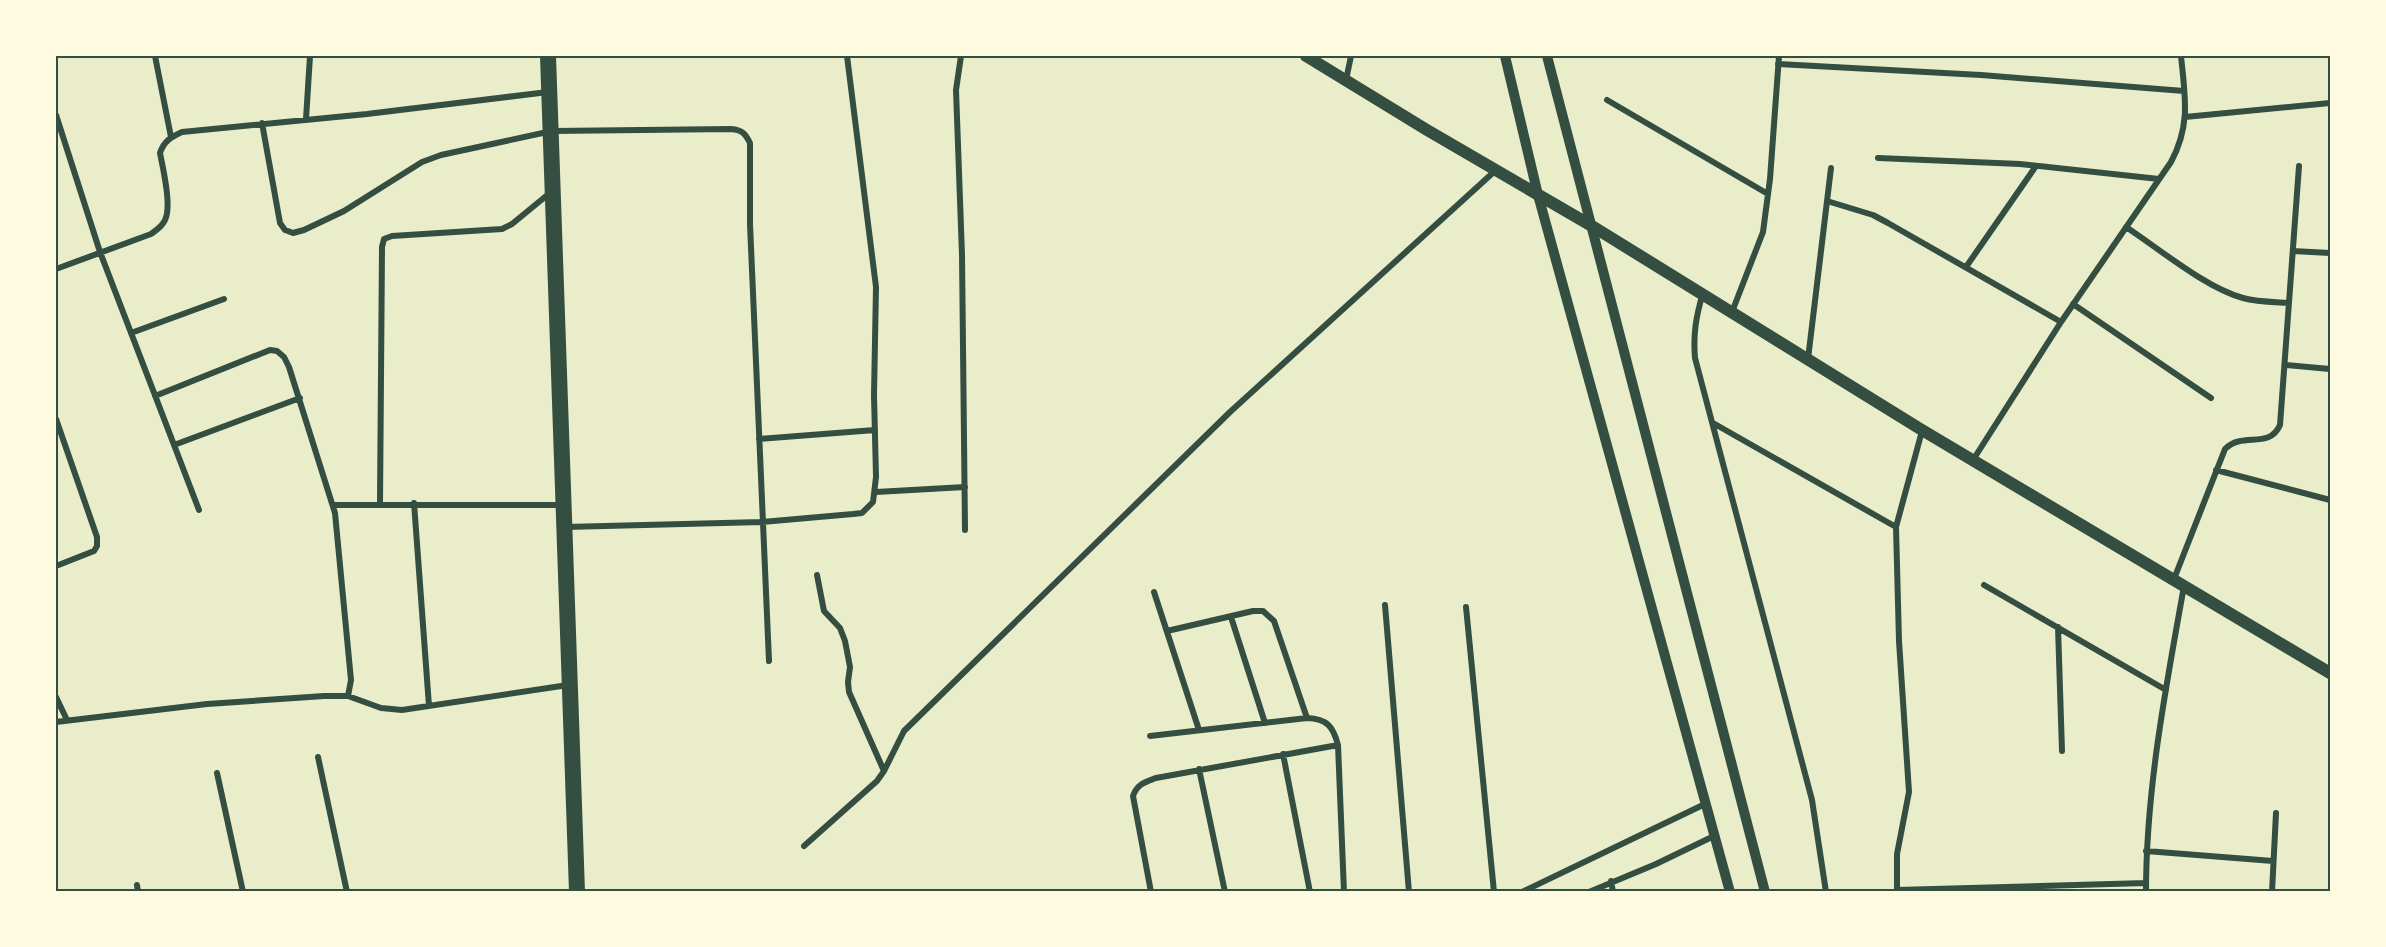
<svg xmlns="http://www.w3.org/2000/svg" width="2386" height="947" viewBox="0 0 2386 947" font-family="Mulish,sans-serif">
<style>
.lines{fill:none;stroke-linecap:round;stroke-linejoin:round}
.minor{stroke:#344e41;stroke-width:6}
.tertiary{stroke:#344e41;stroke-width:10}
.secondary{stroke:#344e41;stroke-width:12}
.trunk{stroke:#344e41;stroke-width:16}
.neatline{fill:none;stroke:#344e41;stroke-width:2}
</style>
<rect width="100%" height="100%" fill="#e9edc9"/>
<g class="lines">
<path class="minor" d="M 155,56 L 171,137
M 961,56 L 956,90 L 962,255 L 965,530
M 1778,64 L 1981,75 L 2184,91
M 1346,80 L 1351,56
M 1607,100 L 1768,194
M 56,115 L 100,252 L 199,510
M 2185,117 L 2330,103
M 306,119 L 310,56
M 262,123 L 280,223 L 285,230 L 293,233 L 304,230 L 344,211 L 422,162 L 441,155 L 552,131 L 731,129 C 742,130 745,133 750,143 L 750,224 L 769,661
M 1878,158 L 2020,164 L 2159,179
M 1827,201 L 1873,215 L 1888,223 L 2061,322
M 2126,227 C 2158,248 2206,288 2243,298 C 2257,302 2274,302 2289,303
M 2293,251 L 2330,253
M 1966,267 L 2036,166
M 56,269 L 151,234 C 156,230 162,227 165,220 C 172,206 163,169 160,153 C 164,141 171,137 182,132 L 367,114 L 548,92
M 1703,293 C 1696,316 1693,334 1695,358 L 1812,800 L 1826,892
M 2073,304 L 2211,398
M 1732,312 L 1763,232 L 1770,179 L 1779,56
M 131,333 L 224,299
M 1808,359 L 1831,168
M 2285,365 L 2330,369
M 155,396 L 270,350 L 277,351 L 284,357 L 289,367 L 335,513 L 351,680 L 348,696
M 56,419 L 97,537 L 97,546 L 94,551 L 56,566
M 1713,423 L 1896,527
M 759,439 L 875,430
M 174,445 L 300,398
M 1973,460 L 2061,322 L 2171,162 C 2191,125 2185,96 2181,56
M 2216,470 L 2330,500
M 876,492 L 965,487
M 414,503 L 429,706
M 380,504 L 382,247 L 384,239 L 392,236 L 502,229 L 512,224 L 551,192
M 333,505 L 564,505
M 566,527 L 762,522 L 853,514 L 862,513 L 873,502 L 876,477 L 874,395 L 876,287 L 847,56
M 817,575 L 824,611 L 840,628 L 845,641 L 850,667 L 848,682 L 849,692 L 884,771
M 2174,579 L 2225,449 C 2243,431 2269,450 2280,425 L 2299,166
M 1984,585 L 2166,690
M 1154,592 L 1199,730
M 1385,605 L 1409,892
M 1466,607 L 1494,892
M 1231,617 L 1265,723
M 2058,627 L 2062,751
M 1167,631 L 1253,611 L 1263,611 L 1274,621 L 1307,718
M 56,697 L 67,720
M 56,722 L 207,704 L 324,696 L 348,696 L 381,708 L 402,710 L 568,685
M 1150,736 L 1307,718 C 1327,719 1333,726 1338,745 L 1344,892
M 1283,754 L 1310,892
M 318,757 L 347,892
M 1199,769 L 1225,892
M 217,773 L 243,892
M 804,846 L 877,781 L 884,771 L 904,731 L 1230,412 L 1496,170
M 2146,851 L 2273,861
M 1611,881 L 1613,892
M 137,885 L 138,892
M 1897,890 L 2146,883
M 1151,892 L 1133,796 C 1137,784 1145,782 1156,778 L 1338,745
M 1522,892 L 1705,804
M 1589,892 L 1656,864 L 1714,836
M 1897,892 L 1897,854 L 1909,792 L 1899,641 L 1896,527 L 1922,431
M 2146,892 C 2146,789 2166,687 2184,586
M 2272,892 L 2276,813"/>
<path class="tertiary" d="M 1505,56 L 1538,195 L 1730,892
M 1547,56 L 1765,892"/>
<path class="secondary" d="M 1306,56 L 1427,130 L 1592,226 L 1922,430 L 2330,673"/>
<path class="trunk" d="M 548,56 L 577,892"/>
</g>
<rect width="2386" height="947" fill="none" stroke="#fefae0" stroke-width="114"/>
<rect x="57" y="57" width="2272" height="833" class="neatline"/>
</svg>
